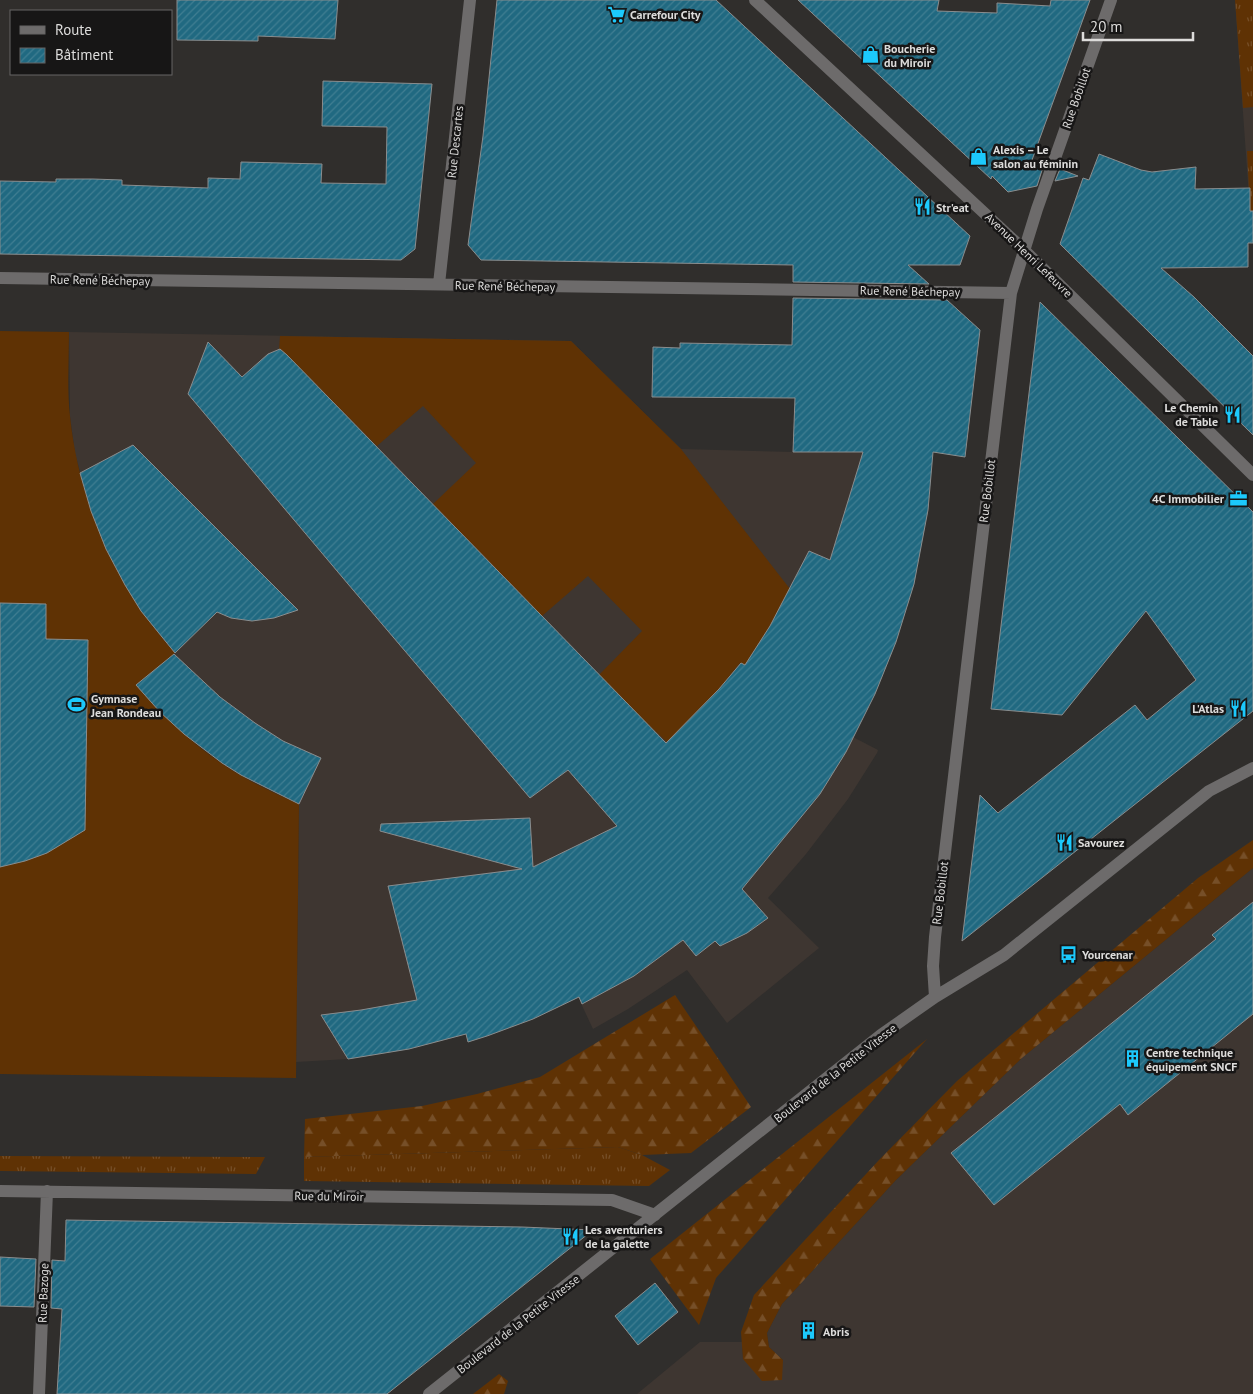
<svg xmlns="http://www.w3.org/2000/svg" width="1253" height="1394" viewBox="0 0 1253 1394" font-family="'PT Sans',sans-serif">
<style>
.built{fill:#3e3631}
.grass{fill:url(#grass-tufts)}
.forest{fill:url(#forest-firs)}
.garden{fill:#5f3204}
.building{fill:url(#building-hatch);stroke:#8a8d8e}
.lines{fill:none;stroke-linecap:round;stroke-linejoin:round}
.minor{stroke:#6d6b6b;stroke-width:12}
.labels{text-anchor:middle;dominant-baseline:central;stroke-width:5;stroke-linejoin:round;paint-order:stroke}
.poi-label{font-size:12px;font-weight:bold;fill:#dddcdb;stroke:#171616;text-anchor:start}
.street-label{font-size:12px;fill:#dddcdb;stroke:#171616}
</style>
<defs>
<pattern id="grass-tufts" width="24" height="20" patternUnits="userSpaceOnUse" patternTransform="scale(1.25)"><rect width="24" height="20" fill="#5f3204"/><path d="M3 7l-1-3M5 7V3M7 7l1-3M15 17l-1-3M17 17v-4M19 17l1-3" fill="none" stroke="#764f28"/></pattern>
<pattern id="forest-firs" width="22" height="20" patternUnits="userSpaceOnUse" patternTransform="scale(1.25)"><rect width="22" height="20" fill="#5f3204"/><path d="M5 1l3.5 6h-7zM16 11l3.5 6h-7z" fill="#764f28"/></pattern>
<pattern id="building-hatch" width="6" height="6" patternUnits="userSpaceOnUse" patternTransform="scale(1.25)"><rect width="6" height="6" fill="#206981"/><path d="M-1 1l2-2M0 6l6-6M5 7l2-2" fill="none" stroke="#407e92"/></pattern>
</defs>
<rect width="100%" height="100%" fill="#302e2c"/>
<path class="built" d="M 1235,0 L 1253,0 L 1253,217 L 1250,211 Z
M 69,332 L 571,341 L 681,449 L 793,452 L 860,444 L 928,510 L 914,584 L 896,642 L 875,694 L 853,737 L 878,750 L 877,753 L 848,799 L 806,854 L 768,898 L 819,948 L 727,1023 L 687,970 L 628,1009 L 593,1029 L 578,997 L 533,1019 L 468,1042 L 466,1034 L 435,1043 L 377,1055 L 348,1059 L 296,1062 L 299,804 L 241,775 L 222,763 L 184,734 L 160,712 L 136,685 L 175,653 L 157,632 L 125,585 L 111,558 L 91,511 L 75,454 L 70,417 Z
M 1253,868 L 1253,1394 L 637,1394 L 700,1342 L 742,1342 L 743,1359 L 783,1360 L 769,1347 L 767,1333 L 782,1304 L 896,1180 L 1022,1058 Z"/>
<path class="grass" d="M 1235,0 L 1253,0 L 1253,107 L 1243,108 Z
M 1247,151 L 1253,151 L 1253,211 L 1250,211 Z
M 618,1147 L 642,1155 L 670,1170 L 649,1186 L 304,1181 L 304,1157 Z
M 0,1156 L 265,1157 L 256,1174 L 0,1171 Z"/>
<path class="forest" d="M 1253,840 L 1253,868 L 1022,1058 L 896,1180 L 782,1304 L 767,1333 L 769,1347 L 783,1360 L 782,1380 L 762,1381 L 743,1359 L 741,1332 L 754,1295 L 879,1160 L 957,1081 L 1198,878 Z
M 675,995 L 751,1107 L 691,1153 L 642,1155 L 618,1147 L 304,1157 L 305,1119 L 422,1106 L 477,1094 L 540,1077 Z
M 927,1039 L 716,1278 L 699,1325 L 650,1259 Z
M 499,1374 L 508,1381 L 504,1394 L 473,1394 Z"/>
<path class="garden" d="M 0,331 L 69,332 C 69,360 67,388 70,416 C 79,504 117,587 175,653 L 136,685 C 166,720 201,752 240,775 C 259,786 279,795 299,804 L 296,1078 L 0,1074 Z
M 280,336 L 571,341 L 681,449 L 790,589 L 770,626 L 745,665 L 740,663 L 719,689 L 667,742 L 642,719 L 599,675 L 642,631 L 588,576 L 542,616 L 433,504 L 476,463 L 423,406 L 377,446 L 287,355 L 279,350 Z"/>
<path class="building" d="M 177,0 L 338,0 L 335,39 L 258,36 L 258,41 L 177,40 Z
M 497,0 L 716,0 L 970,236 L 960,265 L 908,265 L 929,284 L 793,282 L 793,265 L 481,260 L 468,245 L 483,136 Z
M 798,0 L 939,0 L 937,11 L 997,13 L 997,3 L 1050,6 L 1051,0 L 1090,0 L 1032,160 L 1044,164 L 1037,186 L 1008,192 L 992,176 L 991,179 Z
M 323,81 L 432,84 L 415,249 L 401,260 L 0,254 L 0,181 L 56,182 L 56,179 L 93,179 L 122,180 L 122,185 L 208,188 L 208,178 L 240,179 L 241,162 L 322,164 L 321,183 L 386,184 L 387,127 L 322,126 Z
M 1099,154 L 1141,170 L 1152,172 L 1196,167 L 1195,189 L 1250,188 L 1250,211 L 1253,211 L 1253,243 L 1248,243 L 1248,267 L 1161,268 L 1194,297 L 1253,356 L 1253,435 L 1060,244 L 1083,178 L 1089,180 Z
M 1060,169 L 1078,176 L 1055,181 Z
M 793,298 L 947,300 L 980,330 L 965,457 L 933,452 L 928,510 L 914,584 L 896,642 L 875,694 L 846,752 L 820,794 L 742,889 L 768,918 L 747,933 L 720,946 L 715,941 L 696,956 L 683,940 L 634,976 L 582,1004 L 579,997 L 533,1019 L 487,1036 L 468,1042 L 466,1034 L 409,1049 L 348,1059 L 321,1015 L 361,1010 L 417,1000 L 388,886 L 522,869 L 380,831 L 381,824 L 530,818 L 533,867 L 617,826 L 568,770 L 530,798 L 348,584 L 188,394 L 208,342 L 242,377 L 268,354 L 280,349 L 287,355 L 666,743 L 719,689 L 741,663 L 745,665 L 770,626 L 809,551 L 830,560 L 863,452 L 793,452 L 795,398 L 652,397 L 653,347 L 680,348 L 680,343 L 792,345 Z
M 1040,302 L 1253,512 L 1253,711 L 962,941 L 980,795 L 998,813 L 1135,705 L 1147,720 L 1196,680 L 1146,611 L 1062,715 L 991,709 Z
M 133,445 L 298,610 L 274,618 L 252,621 L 231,618 L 217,612 L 175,653 L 141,611 L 125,585 L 106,549 L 91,511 L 80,473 Z
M 0,603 L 46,604 L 46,639 L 88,640 L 85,830 L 47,853 L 25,861 L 0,867 Z
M 174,654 L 220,697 L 255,723 L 283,741 L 321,758 L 299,804 L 241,775 L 222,763 L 184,734 L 160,712 L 136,685 Z
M 1253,902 L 1253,1014 L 1128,1115 L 1120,1104 L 994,1205 L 951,1153 L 1216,939 L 1212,935 Z
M 66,1220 L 522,1227 L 593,1230 L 387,1394 L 57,1394 L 62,1309 L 51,1308 L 52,1260 L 65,1261 Z
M 0,1257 L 36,1259 L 34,1307 L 0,1306 Z
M 655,1283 L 678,1312 L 638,1345 L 615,1316 Z"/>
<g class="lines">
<path class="minor" d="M 755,0 L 1024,250 L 1253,475
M 0,278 L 1011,293
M 439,284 L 470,0
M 935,997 L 933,966 L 935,937 L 1011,293 L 1037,209 L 1111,0
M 0,1191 L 612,1200 L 655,1215
M 39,1394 L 47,1191
M 429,1394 L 881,1035 L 935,997 L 1004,955 L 1209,791 L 1253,768"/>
</g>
<defs>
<symbol id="supermarket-bare" viewBox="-9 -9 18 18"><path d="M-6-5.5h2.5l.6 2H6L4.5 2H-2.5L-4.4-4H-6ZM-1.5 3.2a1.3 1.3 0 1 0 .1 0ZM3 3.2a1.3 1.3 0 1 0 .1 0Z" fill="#1cc9fc" stroke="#171616" stroke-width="2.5" paint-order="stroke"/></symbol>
<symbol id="shop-bare" viewBox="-9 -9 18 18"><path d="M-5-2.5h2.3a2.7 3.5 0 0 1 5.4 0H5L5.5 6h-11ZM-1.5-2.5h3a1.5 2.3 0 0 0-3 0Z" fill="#1cc9fc" stroke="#171616" stroke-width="2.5" paint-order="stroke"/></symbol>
<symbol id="restaurant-bare" viewBox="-9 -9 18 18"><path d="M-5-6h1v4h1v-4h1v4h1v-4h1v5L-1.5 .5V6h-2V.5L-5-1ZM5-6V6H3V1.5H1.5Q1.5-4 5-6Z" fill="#1cc9fc" stroke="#171616" stroke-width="2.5" paint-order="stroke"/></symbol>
<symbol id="office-bare" viewBox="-9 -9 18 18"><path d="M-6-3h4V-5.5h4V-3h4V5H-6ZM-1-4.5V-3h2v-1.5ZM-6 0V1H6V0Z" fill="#1cc9fc" stroke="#171616" stroke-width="2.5" paint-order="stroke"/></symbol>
<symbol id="stadium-bare" viewBox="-9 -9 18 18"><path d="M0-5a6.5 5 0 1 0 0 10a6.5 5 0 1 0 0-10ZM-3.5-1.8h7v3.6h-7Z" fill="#1cc9fc" stroke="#171616" stroke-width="2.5" paint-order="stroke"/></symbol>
<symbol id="bus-bare" viewBox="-9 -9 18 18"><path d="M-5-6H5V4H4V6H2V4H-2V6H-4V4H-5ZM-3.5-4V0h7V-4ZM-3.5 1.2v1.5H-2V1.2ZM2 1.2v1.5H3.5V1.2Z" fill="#1cc9fc" stroke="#171616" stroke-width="2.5" paint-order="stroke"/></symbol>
<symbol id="building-bare" viewBox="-9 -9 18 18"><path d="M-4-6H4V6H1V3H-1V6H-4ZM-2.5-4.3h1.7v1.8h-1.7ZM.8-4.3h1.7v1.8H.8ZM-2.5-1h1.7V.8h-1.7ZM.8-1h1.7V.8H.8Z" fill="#1cc9fc" stroke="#171616" stroke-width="2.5" paint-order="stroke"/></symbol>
</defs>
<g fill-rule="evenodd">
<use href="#supermarket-bare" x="604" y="2" width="25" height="25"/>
<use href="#shop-bare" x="858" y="42" width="25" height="25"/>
<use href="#shop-bare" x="966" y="144" width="25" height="25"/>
<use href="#restaurant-bare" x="910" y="194" width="25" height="25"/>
<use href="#restaurant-bare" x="1220" y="402" width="25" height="25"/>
<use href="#office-bare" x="1226" y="486" width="25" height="25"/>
<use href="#stadium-bare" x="64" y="692" width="25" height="25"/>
<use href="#restaurant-bare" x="1226" y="696" width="25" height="25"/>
<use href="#restaurant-bare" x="1052" y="830" width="25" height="25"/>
<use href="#bus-bare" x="1056" y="942" width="25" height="25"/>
<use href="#building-bare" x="1120" y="1046" width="25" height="25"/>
<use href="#restaurant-bare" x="558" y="1224" width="25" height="25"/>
<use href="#building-bare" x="796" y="1318" width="25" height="25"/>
</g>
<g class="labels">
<g class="poi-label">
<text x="630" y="14">Carrefour City</text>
<text x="884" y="48">Boucherie<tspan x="884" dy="14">du Miroir</tspan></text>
<text x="993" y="149">Alexis – Le<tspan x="993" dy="14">salon au féminin</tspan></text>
<text x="936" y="207">Str'eat</text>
<text x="1218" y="407" text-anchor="end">Le Chemin<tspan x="1218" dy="14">de Table</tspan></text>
<text x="1224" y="498" text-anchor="end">4C Immobilier</text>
<text x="91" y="698">Gymnase<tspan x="91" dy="14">Jean Rondeau</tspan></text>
<text x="1224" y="708" text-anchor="end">L'Atlas</text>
<text x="1078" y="842">Savourez</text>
<text x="1082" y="954">Yourcenar</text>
<text x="1146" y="1052">Centre technique<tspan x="1146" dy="14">équipement SNCF</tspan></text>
<text x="585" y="1229">Les aventuriers<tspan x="585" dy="14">de la galette</tspan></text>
<text x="823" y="1331">Abris</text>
</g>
<g class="street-label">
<text transform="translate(1076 98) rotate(-71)">Rue Bobillot</text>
<text transform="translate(455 142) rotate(-84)">Rue Descartes</text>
<text transform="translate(1029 255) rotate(44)">Avenue Henri Lefeuvre</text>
<text transform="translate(100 280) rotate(1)">Rue René Béchepay</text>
<text transform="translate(505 286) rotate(1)">Rue René Béchepay</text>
<text transform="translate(910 291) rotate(1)">Rue René Béchepay</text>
<text transform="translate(987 491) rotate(-83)">Rue Bobillot</text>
<text transform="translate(940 893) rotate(-83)">Rue Bobillot</text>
<text transform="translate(835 1073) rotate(-38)">Boulevard de la Petite Vitesse</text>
<text transform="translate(329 1196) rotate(1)">Rue du Miroir</text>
<text transform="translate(43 1293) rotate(-88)">Rue Bazoge</text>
<text transform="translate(518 1324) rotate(-38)">Boulevard de la Petite Vitesse</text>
</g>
</g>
<rect x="10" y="10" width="162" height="65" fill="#171616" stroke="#666565"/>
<rect x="20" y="26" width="25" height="8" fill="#6d6b6b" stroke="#666565"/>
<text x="55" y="35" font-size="15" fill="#dddcdb">Route</text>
<rect x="20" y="48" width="25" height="15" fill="url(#building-hatch)" stroke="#666565"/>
<text x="55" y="60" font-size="15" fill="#dddcdb">Bâtiment</text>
<path d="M1083 32v8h110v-8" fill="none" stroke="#dddcdb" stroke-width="2.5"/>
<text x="1090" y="32" font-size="15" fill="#dddcdb" stroke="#171616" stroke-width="4" paint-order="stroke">20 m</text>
</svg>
